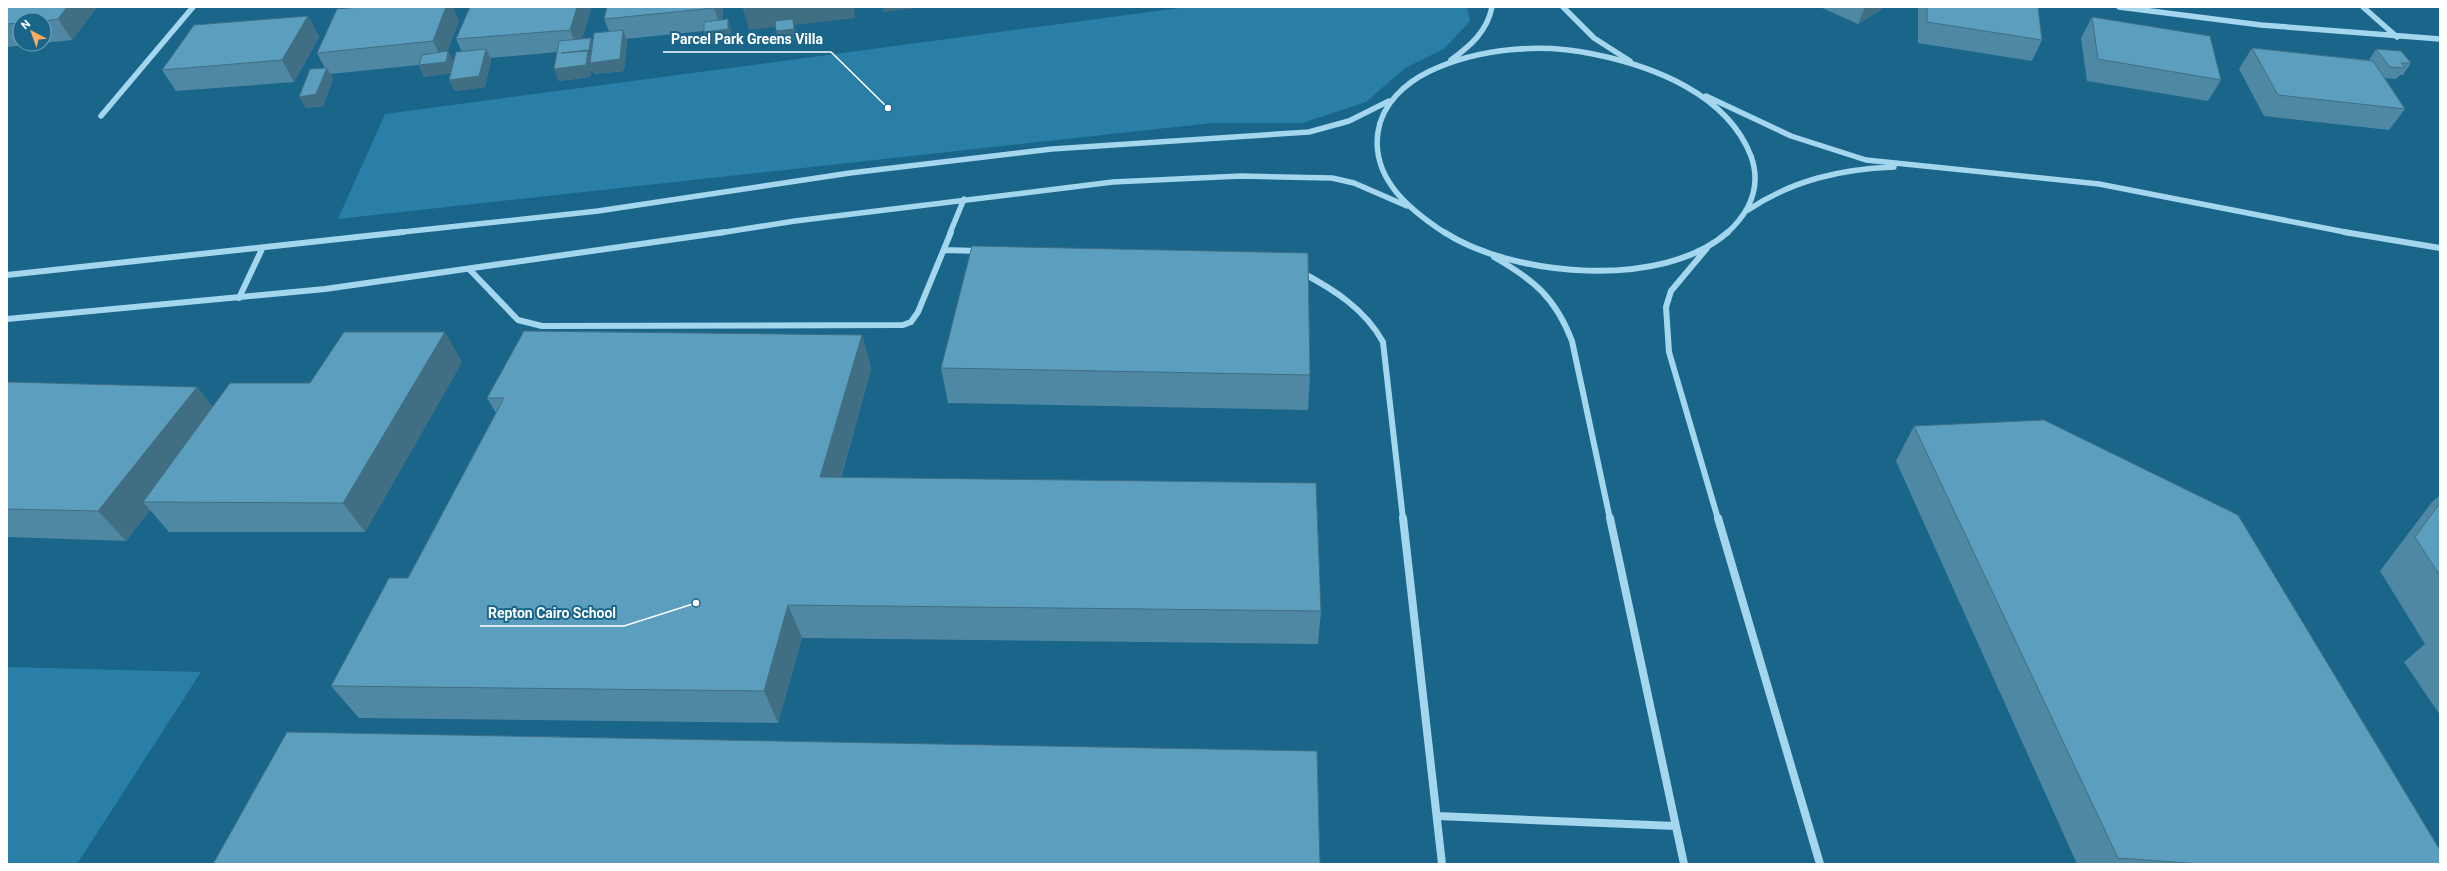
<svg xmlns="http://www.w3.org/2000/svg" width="2447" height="871" viewBox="0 0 2447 871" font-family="Roboto,sans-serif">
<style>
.green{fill:#2a7fa6}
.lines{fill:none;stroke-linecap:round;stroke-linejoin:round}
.minor-far2{stroke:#a4d6ed;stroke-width:5.5}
.minor-far1{stroke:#a4d6ed;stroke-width:6}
.minor{stroke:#a4d6ed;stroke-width:8}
.wall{fill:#4f88a3}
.shaded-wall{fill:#406f84}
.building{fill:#5c9ebd;stroke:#406f84}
.leader{fill:none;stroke:#fff;stroke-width:1.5}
.callout-dot{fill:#fff;stroke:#1a658a;stroke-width:1.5}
.callout-label{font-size:14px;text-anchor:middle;font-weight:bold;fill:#fff;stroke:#1a658a;stroke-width:4;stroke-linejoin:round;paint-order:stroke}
</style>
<rect width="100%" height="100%" fill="#1a658a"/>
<path class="green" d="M 1187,7 L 1467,7 L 1470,21 L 1444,49 L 1405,68 L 1366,102 L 1302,123 L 1212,123 L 338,219 L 385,114 Z
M 7,667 L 201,672 L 77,864 L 7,864 Z"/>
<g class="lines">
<path class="minor-far2" d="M 1563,7 L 1594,38 L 1630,61
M 2119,7 L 2261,25 L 2440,39
M 2363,7 L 2397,37
M 1451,60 C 1470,46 1487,32 1492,7
M 1706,96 L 1791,136 L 1866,160 L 2099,184 L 2350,233
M 101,116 L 193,7
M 1748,210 C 1793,180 1841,169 1894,167
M 393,233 L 598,211 L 850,173 L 1052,149 L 1309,132 L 1349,121 L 1389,101
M 719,233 L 795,221 L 1113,182 L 1241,176 L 1332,178 L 1354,183 L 1407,206
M 950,233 L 964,199
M 1445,233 C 1410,210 1371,179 1378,132 C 1382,104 1405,83 1430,71 C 1479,48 1540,43 1593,54 C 1653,66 1727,94 1751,156 C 1762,187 1750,212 1727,233"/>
<path class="minor-far1" d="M 1444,232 C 1513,277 1663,290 1728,232
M 2344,232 L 2440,248
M 1707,248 L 1671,291 L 1666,307 L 1669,352 L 1718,519
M 944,250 L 979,251
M 1494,257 C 1534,280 1555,297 1572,341 L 1610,519
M 470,270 L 518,320 L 542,326 L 903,325 L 911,322 L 918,312 L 951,232
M 1301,272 C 1333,289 1365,309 1383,342 L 1403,519
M 7,275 L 403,232
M 239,298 L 262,249
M 7,319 L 325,289 L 725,232"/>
<path class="minor" d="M 1403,518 L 1442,864
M 1610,518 L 1684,864
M 1718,518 L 1820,864
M 1438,816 L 1675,826"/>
</g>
<path class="wall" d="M 7,7 L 97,7 L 72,40 L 44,43 L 44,20 L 20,20 L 20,44 L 34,44 L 7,47 Z
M 723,7 L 722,20 L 731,30 L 731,40 L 707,43 L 704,31 L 626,39 L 627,41 L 624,71 L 594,74 L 592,68 L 590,77 L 559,81 L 554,69 L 557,52 L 490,58 L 491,60 L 485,87 L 455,91 L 449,80 L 451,73 L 424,77 L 419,65 L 330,74 L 333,79 L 323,106 L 306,108 L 325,68 L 317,53 L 459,20 L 447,52 L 448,51 L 454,63 L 462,52 L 456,39 L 591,9 L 582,39 L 591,38 L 593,42 L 609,31 L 604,19 Z
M 1820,7 L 1885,7 L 1858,24 Z
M 1918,7 L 2038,7 L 2042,40 L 2032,61 L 1918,43 Z
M 308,16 L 319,37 L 294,82 L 176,91 L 162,70 Z
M 2092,17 L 2221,80 L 2208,101 L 2087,81 L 2081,38 Z
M 2252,48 L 2369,60 L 2376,49 L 2411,63 L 2403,75 L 2400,75 L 2396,79 L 2385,78 L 2405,109 L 2389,130 L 2264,116 L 2239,69 Z
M 862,335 L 871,369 L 841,478 L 1321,611 L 1318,644 L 802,638 L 778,723 L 359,718 L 331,686 L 408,578 L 496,413 L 487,398 Z
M 462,362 L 365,532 L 169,532 L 150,510 L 126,541 L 7,537 L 7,382 L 197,387 L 213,407 L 310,383 Z
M 941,368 L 1310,375 L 1308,410 L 948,403 Z
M 1914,426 L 2440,864 L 2077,864 L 1896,461 Z
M 2440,495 L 2440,715 L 2404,662 L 2425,644 L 2380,571 L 2432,502 Z"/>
<path class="shaded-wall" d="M 67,7 L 97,7 L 72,40 L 58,19 Z
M 446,7 L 453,7 L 459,20 L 443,62 L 448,51 L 454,63 L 451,73 L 424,77 L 419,65 L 443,62 L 433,41 Z
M 577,7 L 591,7 L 591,9 L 578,51 L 570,30 Z
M 715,7 L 723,7 L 721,29 L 714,8 Z
M 764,7 L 854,7 L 855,18 L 794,25 L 796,31 L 797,40 L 779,42 L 776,31 L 793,25 L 749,30 L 743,9 Z
M 883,7 L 924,7 L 884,12 Z
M 1865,7 L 1885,7 L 1858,24 Z
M 308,16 L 319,37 L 294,82 L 282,60 Z
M 728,19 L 731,30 L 731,40 L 707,43 L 704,32 Z
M 623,30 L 627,41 L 624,71 L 594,74 L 592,68 L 590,77 L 559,81 L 554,69 L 561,53 L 591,38 L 596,49 Z
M 486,49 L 491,60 L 485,87 L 455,91 L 449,80 Z
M 327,68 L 333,79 L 323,106 L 306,108 L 299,97 Z
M 445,332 L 462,362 L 365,532 L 343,503 Z
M 862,335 L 871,369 L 831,512 L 820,477 Z
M 197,387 L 221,417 L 143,502 L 150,510 L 126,541 L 98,511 Z
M 788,605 L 802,638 L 778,723 L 764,691 Z"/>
<path class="building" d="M 7,7 L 67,7 L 58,19 L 44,21 L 44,20 L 20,20 L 20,23 L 7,24 Z
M 361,7 L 446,7 L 433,41 L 317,53 L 337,9 Z
M 470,7 L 577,7 L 570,30 L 456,39 Z
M 607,7 L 715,7 L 714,8 L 604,19 Z
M 743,7 L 764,7 L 743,9 Z
M 1927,7 L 2038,7 L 2042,40 L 1927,22 Z
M 308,16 L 282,60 L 162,70 L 194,25 Z
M 2092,17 L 2210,36 L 2221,80 L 2098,59 Z
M 728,19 L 728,29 L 704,32 L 704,22 Z
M 793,19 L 794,29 L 776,31 L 775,21 Z
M 623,30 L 620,59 L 590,63 L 594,33 Z
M 591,38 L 589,50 L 561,53 L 588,51 L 586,65 L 554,69 L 559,41 Z
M 2252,48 L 2373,61 L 2405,109 L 2278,95 Z
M 486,49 L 479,76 L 449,80 L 456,52 Z
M 2376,49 L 2401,51 L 2411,63 L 2401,63 L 2405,68 L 2390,67 Z
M 448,51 L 446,62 L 419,65 L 422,55 Z
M 327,68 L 316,94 L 299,97 L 310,69 Z
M 972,246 L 1308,253 L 1310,375 L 941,368 Z
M 524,331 L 862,335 L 820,477 L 1316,483 L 1321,611 L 788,605 L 764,691 L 331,686 L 389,578 L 408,578 L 504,398 L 487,398 Z
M 344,332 L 445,332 L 343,503 L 143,502 L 230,383 L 310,383 Z
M 7,382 L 197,387 L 98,511 L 7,509 Z
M 2044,420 L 2238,515 L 2440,850 L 2440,864 L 2202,864 L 2118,858 L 1914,426 Z
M 2440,503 L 2440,576 L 2415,537 Z
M 287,732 L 1317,751 L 1320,864 L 213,864 Z"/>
<path class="leader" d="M888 108L831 52H663M696 603L624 626H480"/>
<g class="callout-dot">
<circle cx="888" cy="108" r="4"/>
<circle cx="696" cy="603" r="4"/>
</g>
<g class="callout-label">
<text x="747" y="44">Parcel Park Greens Villa</text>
<text x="552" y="618">Repton Cairo School</text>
</g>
<rect width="2447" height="871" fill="none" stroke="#ffffff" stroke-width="16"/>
<g transform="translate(32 32) rotate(319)"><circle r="19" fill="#1a658a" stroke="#76a3b9"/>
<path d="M0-3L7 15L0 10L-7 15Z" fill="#ffab60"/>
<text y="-6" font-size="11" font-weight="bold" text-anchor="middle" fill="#ffffff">N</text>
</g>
</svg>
